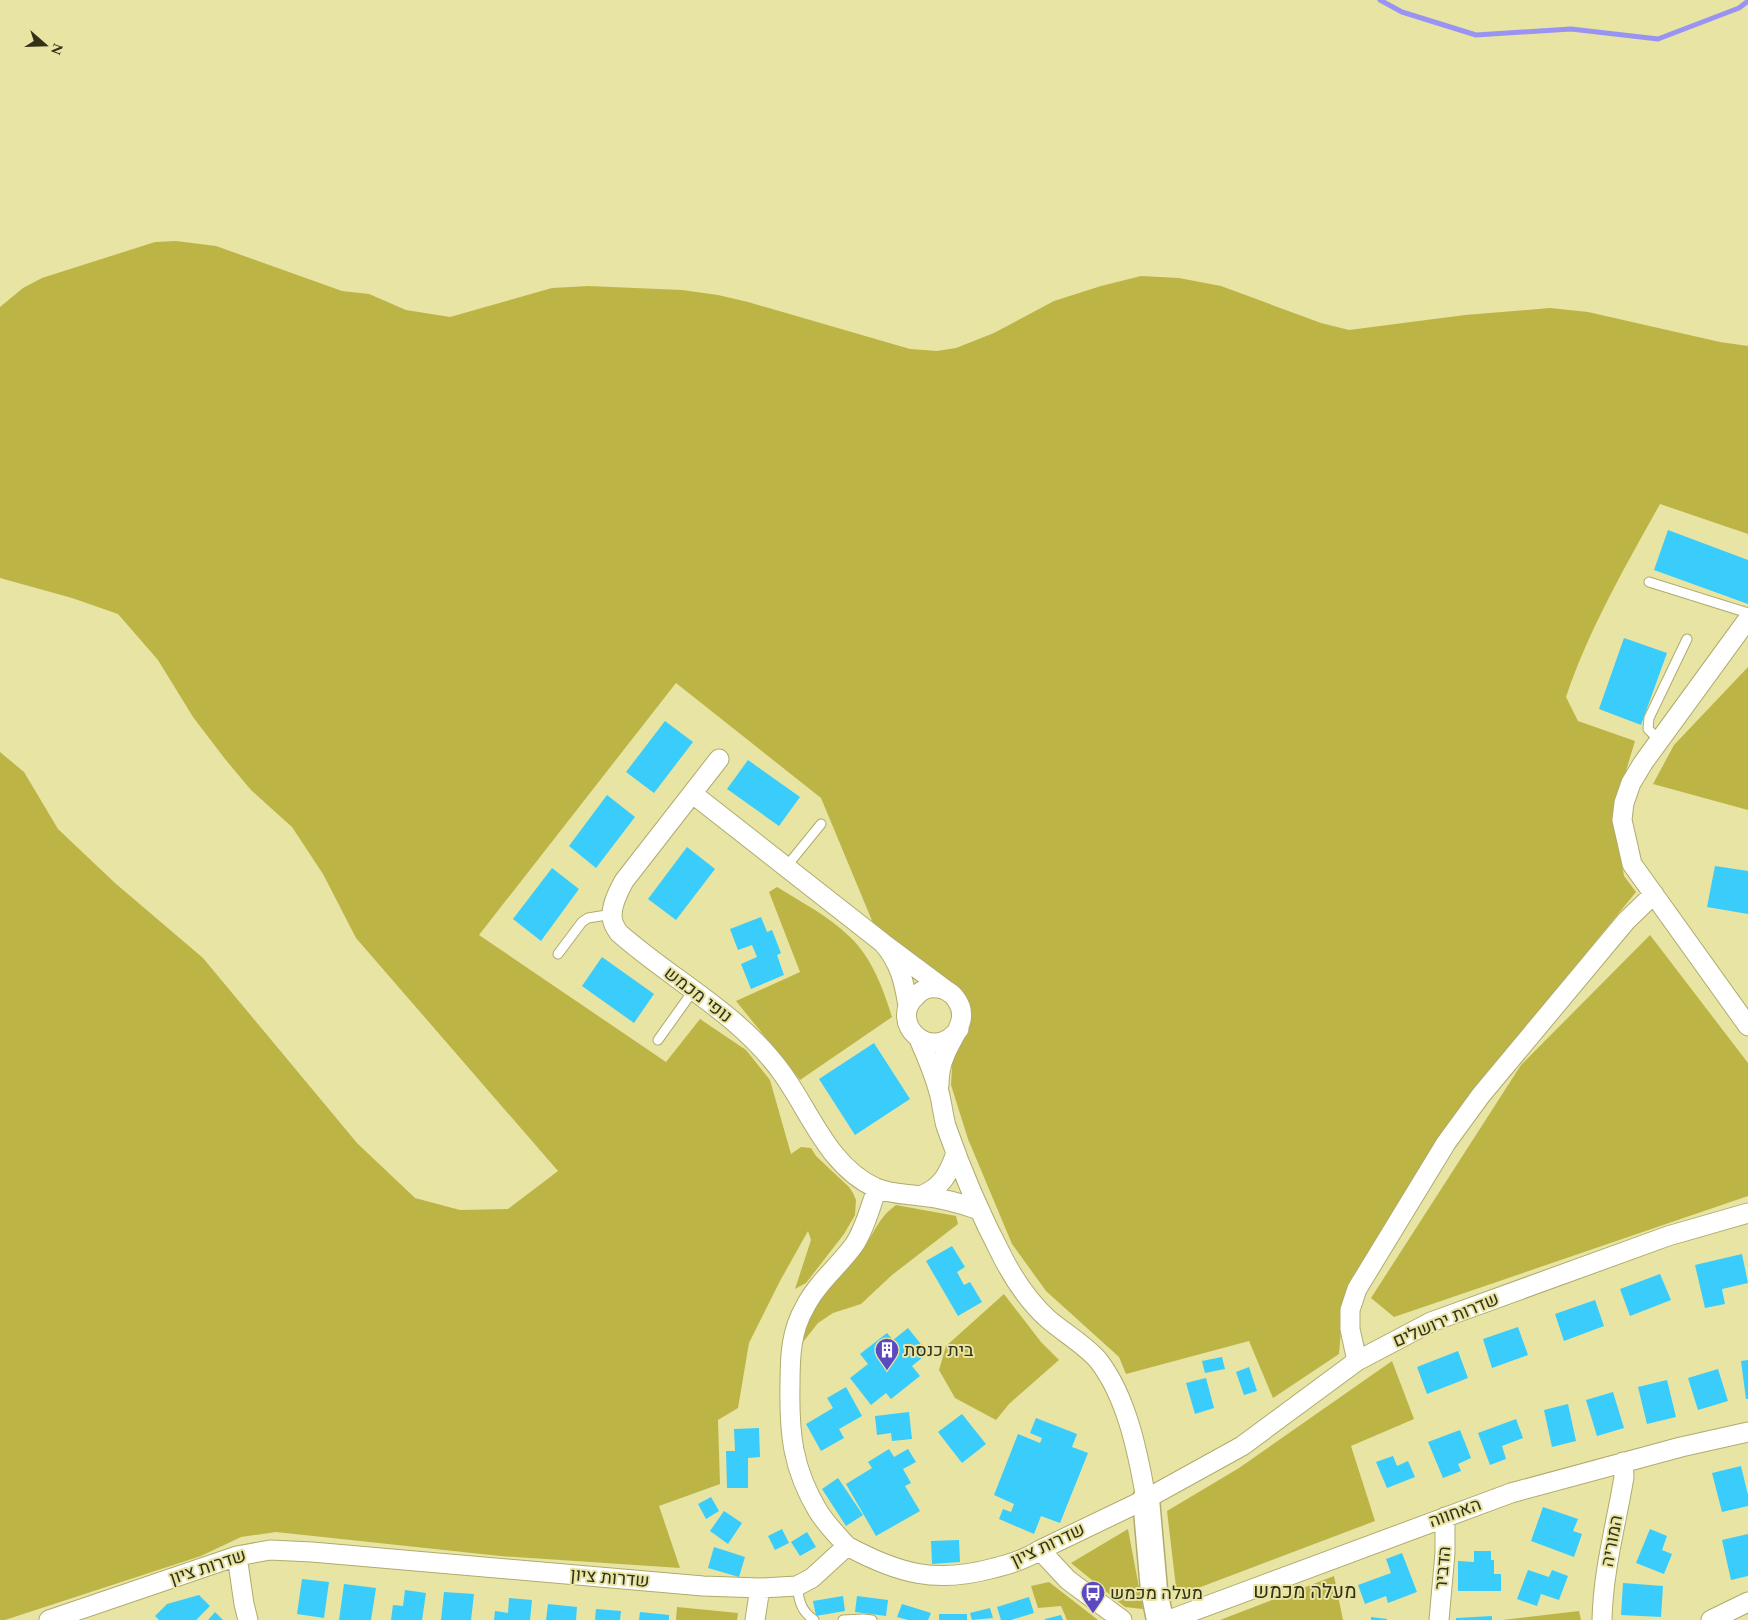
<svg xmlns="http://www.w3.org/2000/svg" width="1748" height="1620" viewBox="0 0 1748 1620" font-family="Spectral,Heebo,serif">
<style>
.green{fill:#bdb446}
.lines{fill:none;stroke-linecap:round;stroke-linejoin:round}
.stream{stroke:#9994f2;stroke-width:5}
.building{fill:#3accfb}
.lane-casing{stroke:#b0ab6d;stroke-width:11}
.street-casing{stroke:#b0ab6d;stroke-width:21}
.secondary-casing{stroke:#b0ab6d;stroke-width:29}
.lane{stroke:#fff;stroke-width:9}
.street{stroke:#fff;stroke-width:19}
.secondary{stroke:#fff;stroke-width:26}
.labels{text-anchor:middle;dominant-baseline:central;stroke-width:4;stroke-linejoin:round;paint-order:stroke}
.street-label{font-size:18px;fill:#333117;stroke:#e8e4a4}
.poi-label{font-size:18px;fill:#333117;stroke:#e8e4a4;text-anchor:start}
.quarter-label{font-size:20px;fill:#333117;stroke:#e8e4a4}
</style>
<rect width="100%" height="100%" fill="#e8e4a4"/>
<path class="green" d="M 176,241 L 216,246 L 342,291 L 369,294 L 406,310 L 450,317 L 552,288 L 588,286 L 682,290 L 718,295 L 748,302 L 910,349 L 937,351 L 956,348 L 994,333 L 1054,301 L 1101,286 L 1141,276 L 1179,278 L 1221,286 L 1321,323 L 1349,330 L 1465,315 L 1550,308 L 1588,312 L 1720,342 L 1748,346 L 1748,534 L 1660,504 C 1625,567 1589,629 1566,697 L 1578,721 L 1635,741 L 1613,814 L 1624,876 L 1636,892 L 1473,1091 L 1361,1264 L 1343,1308 L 1339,1354 L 1273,1398 L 1249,1341 L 1126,1374 L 1119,1357 L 1046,1291 L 1012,1244 L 968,1139 L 951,1085 L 953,1050 L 963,1035 L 950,983 L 873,923 L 821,798 L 676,683 L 479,935 L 666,1062 L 700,1019 L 746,1050 L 770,1080 L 791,1154 L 801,1147 L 811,1148 L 816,1156 L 849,1187 L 853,1193 L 856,1200 L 855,1215 L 844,1234 L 806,1283 L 795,1289 L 811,1240 L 808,1231 L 780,1281 L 749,1343 L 738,1408 L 718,1420 L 720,1484 L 659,1506 L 680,1568 L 500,1556 L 276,1532 L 241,1537 L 201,1556 L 5,1620 L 0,1620 L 0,752 L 24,772 L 58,829 L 115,883 L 203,958 L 357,1143 L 415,1198 L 460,1210 L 508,1209 L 558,1171 L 356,938 L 323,874 L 292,827 L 251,790 L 225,759 L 193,717 L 158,660 L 118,614 L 72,598 L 0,578 L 0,307 L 23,288 L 42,278 L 155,242 Z
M 1748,667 L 1748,810 L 1653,784 L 1674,745 Z
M 777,887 C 801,902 829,916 850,937 C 872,958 883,988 892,1017 L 800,1080 L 736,1001 L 800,972 L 769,892 Z
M 1650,935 L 1748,1063 L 1748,1196 L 1394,1317 L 1371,1298 L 1521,1065 Z
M 896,1205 L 956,1216 L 958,1224 L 892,1275 L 861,1304 L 833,1313 L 818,1323 L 803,1342 C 805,1334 806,1326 809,1319 C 822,1292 846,1272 863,1248 C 876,1231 878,1218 896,1205 Z
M 1004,1294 L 1041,1342 L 1059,1360 L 1009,1404 L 996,1420 L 955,1398 L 939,1370 L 946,1346 Z
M 1392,1361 L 1414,1419 L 1351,1446 L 1375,1521 L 1177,1596 L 1167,1511 L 1239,1468 Z
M 1128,1529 L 1143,1609 L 1125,1607 L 1071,1563 Z
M 1334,1576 L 1343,1620 L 1220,1620 Z
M 1049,1582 L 1098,1620 L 1067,1620 L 1061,1606 L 1038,1608 L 1031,1586 Z
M 677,1607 L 738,1613 L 737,1620 L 676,1620 Z
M 1579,1611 L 1581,1620 L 1502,1620 Z"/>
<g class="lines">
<path class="stream" d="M 1380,0 L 1402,12 L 1476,35 L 1571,29 L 1658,39 L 1739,8 L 1748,1"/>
</g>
<path class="building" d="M 1668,530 L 1748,560 L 1748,604 L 1654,570 Z
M 1624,638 L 1667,653 L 1641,725 L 1599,709 Z
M 665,721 L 693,742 L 654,793 L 626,772 Z
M 748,760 L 800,797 L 779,826 L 727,789 Z
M 607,795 L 635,817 L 596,868 L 569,846 Z
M 687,847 L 715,869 L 676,920 L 648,899 Z
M 1715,866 L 1748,871 L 1748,914 L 1707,907 Z
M 552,868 L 579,889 L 541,941 L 513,919 Z
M 761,917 L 767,932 L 772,930 L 781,953 L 777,955 L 784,975 L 751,989 L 741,964 L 757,957 L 752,945 L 738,950 L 730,929 Z
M 602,957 L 654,994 L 634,1023 L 582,986 Z
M 874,1043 L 910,1099 L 855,1135 L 819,1079 Z
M 952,1246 L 965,1267 L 957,1272 L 964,1285 L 970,1282 L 982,1302 L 958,1316 L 926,1261 Z
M 1742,1254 L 1748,1283 L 1722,1289 L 1725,1304 L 1705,1308 L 1695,1265 Z
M 1660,1274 L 1671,1300 L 1630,1316 L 1620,1289 Z
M 1595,1300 L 1604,1326 L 1564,1341 L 1555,1314 Z
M 1518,1327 L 1528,1355 L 1492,1368 L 1483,1339 Z
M 908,1328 L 928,1353 L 912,1366 L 920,1376 L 891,1399 L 886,1393 L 871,1405 L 850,1378 L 868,1364 L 860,1354 L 887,1333 L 893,1340 Z
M 1458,1351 L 1468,1378 L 1427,1394 L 1417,1367 Z
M 1222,1357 L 1225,1369 L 1205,1373 L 1202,1361 Z
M 1748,1360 L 1748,1399 L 1746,1399 L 1741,1361 Z
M 1249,1367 L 1257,1391 L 1244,1395 L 1236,1372 Z
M 1718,1369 L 1728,1401 L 1698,1410 L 1688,1378 Z
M 1206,1378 L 1214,1408 L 1195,1414 L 1186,1383 Z
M 1667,1380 L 1676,1417 L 1647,1424 L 1638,1387 Z
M 846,1387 L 862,1416 L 839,1429 L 844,1438 L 821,1451 L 806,1424 L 833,1408 L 827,1398 Z
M 1613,1392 L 1624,1428 L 1597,1436 L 1586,1400 Z
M 1568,1404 L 1576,1441 L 1552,1447 L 1544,1410 Z
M 909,1412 L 912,1439 L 892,1441 L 891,1433 L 877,1435 L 875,1416 Z
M 962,1414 L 986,1444 L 962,1463 L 938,1432 Z
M 1036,1418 L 1077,1434 L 1072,1447 L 1088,1453 L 1060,1523 L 1041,1516 L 1034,1534 L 999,1519 L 1003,1509 L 1011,1512 L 1014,1504 L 994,1495 L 1018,1434 L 1040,1443 L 1042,1438 L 1030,1433 Z
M 1516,1419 L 1523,1438 L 1502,1446 L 1506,1459 L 1490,1465 L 1478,1433 Z
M 759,1428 L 760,1457 L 748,1458 L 748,1488 L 727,1488 L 726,1451 L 735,1451 L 734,1429 Z
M 1460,1430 L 1471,1458 L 1458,1464 L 1461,1471 L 1443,1478 L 1428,1442 Z
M 889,1449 L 894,1457 L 908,1449 L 916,1462 L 903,1469 L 911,1483 L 905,1486 L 920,1511 L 876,1536 L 846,1484 L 872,1468 L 868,1462 Z
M 1393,1456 L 1397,1466 L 1408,1461 L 1415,1477 L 1387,1488 L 1376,1462 Z
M 1741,1466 L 1748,1495 L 1748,1506 L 1722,1512 L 1712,1473 Z
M 838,1478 L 863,1515 L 846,1526 L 822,1489 Z
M 711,1497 L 719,1511 L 706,1519 L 698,1504 Z
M 1543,1507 L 1578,1519 L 1573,1531 L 1582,1534 L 1574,1557 L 1531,1541 Z
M 724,1511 L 742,1523 L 728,1544 L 710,1531 Z
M 782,1529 L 789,1543 L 775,1550 L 768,1536 Z
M 1650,1529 L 1667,1536 L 1662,1550 L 1672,1554 L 1664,1574 L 1636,1563 Z
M 807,1532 L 816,1547 L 800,1556 L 791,1542 Z
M 1748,1534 L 1748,1576 L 1731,1580 L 1722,1540 Z
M 959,1540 L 960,1562 L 932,1564 L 931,1541 Z
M 714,1547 L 745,1557 L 739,1577 L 708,1568 Z
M 1474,1551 L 1491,1551 L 1491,1560 L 1494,1560 L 1494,1574 L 1501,1574 L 1501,1591 L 1458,1591 L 1458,1561 L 1474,1562 Z
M 1402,1553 L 1417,1592 L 1388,1603 L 1386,1596 L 1365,1604 L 1358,1585 L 1391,1573 L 1386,1559 Z
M 1528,1570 L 1549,1577 L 1552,1570 L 1568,1576 L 1559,1600 L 1541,1594 L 1537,1606 L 1517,1599 Z
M 302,1579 L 329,1582 L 324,1618 L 297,1614 Z
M 1623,1583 L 1663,1586 L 1661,1617 L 1621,1615 Z
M 344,1584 L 376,1588 L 371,1620 L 339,1620 Z
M 405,1590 L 426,1593 L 422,1620 L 391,1620 L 393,1605 L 403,1606 Z
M 444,1592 L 474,1594 L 471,1620 L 441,1620 Z
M 199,1595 L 210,1606 L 196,1620 L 159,1620 L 155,1616 L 167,1604 Z
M 843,1596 L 845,1611 L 816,1616 L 813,1601 Z
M 857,1596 L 888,1600 L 886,1616 L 855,1612 Z
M 1029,1597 L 1034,1613 L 1011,1620 L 1001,1620 L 997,1607 Z
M 509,1598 L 532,1600 L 530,1620 L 494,1620 L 495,1611 L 508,1613 Z
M 548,1604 L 577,1607 L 576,1620 L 546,1620 Z
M 902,1604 L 931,1613 L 928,1620 L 908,1620 L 897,1617 Z
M 990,1608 L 993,1618 L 972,1620 L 970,1613 Z
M 596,1609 L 621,1611 L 620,1620 L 595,1620 Z
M 215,1612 L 223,1620 L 208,1620 Z
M 640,1612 L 669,1615 L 669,1620 L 639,1620 Z
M 939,1614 L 967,1614 L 967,1620 L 939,1620 Z
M 1061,1615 L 1063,1620 L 1045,1620 L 1045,1619 Z
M 1492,1616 L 1492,1620 L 1456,1620 L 1456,1618 Z
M 1371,1617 L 1387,1619 L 1387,1620 L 1371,1620 Z"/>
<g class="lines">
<defs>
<path id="lane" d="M 1649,582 L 1748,613
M 1659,740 L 1648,729 L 1649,718 L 1687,639
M 786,867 L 821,824
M 558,954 L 582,922 L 588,918 L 613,914
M 658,1040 L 693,991
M 797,1586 C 799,1601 801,1611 814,1620
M 843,1620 L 863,1619 L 872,1620"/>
<path id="street" d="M 1748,619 L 1643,763 L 1631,783 L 1624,803 L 1622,820 L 1632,864 L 1748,1026
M 719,759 L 624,881 C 618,892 609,909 613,922 C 614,926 617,930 619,933 C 672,980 740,1014 782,1073 C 811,1113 828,1166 876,1188 C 890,1194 906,1194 921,1196 C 941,1198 960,1203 979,1210
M 693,794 L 883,943
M 908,1006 C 904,981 900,963 883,943 L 946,990
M 919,1039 C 927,1057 934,1074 939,1092 C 942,1103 943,1115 946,1126 C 962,1172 981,1216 1003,1258 C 1015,1281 1029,1302 1048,1319 C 1063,1332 1085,1345 1098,1360 C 1127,1397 1138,1453 1146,1499
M 939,1085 C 939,1075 941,1064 945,1055 C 952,1036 971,1019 956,999 C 952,993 944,988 937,988 C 929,987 921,990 916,996 C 887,1021 931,1066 959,1029
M 920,1196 C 942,1188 949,1173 956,1153
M 1357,1361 L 1350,1329 L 1350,1310 L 1357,1289 L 1446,1143 L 1481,1095 L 1626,921 L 1654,894
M 847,1546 C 837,1535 826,1524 818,1511 C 792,1468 789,1432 790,1384 C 790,1356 791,1331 805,1307 C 817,1283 839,1266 854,1245 C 865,1229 870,1207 877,1189
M 1040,1550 L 1068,1580 L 1122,1620
M 237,1556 L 244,1604 L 248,1620
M 49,1620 L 237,1556 L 270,1550 L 312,1552 L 703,1586 L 760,1588 L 797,1586 L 812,1578 L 847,1546 C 899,1574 936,1584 994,1568 C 1011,1564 1026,1559 1040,1550 L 1146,1499 L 1242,1446 L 1357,1361 L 1431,1322 L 1668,1236 L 1748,1213
M 755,1620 L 760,1588
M 1169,1620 L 1511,1493 L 1681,1447 L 1748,1432
M 1439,1620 L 1445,1553 L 1445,1517
M 1602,1620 C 1603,1571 1616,1525 1624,1477 L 1623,1462
M 1711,1620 L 1748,1602"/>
<path id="secondary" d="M 1146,1499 L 1154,1590 L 1160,1620"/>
</defs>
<use href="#lane" class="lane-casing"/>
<use href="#street" class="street-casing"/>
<use href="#secondary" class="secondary-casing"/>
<use href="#lane" class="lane"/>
<use href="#street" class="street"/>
<use href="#secondary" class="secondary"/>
</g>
<defs>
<symbol id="building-pin" viewBox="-11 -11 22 30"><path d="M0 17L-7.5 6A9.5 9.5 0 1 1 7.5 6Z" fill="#5b49c1" stroke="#e8e4a4"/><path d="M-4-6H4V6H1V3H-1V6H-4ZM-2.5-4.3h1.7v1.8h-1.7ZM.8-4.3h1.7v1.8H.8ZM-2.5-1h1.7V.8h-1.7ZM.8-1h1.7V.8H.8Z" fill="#fff"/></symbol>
<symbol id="bus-pin" viewBox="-11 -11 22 30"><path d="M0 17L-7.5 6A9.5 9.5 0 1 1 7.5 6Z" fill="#5b49c1" stroke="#e8e4a4"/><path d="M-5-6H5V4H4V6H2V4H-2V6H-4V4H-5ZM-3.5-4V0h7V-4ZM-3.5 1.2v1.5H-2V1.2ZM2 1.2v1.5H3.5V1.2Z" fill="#fff"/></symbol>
</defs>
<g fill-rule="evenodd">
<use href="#building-pin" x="873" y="1336" width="28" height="38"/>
<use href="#bus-pin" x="1079" y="1579" width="28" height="38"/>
</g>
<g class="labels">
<g class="street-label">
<text transform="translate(698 995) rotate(37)">נופי מכמש</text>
<text transform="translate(1446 1320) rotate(-23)">שדרות ירושלים</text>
<text transform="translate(1455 1513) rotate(-20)">האחווה</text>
<text transform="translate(1612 1541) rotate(-79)">המוריה</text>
<text transform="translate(1048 1545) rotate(-25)">שדרות ציון</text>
<text transform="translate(208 1567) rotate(-18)">שדרות ציון</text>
<text transform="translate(1443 1568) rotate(-85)">הדביר</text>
<text transform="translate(610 1578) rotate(5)">שדרות ציון</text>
</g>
<g class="poi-label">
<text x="904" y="1350">בית כנסת</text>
<text x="1110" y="1593">מעלה מכמש</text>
</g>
<g class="quarter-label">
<text x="1305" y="1592">מעלה מכמש</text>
</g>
</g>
<g transform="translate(45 45) rotate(110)" stroke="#e8e4a4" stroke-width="4" paint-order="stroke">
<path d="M0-4L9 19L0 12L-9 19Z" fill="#333117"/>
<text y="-8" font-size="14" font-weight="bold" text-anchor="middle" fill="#333117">N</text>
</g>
</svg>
